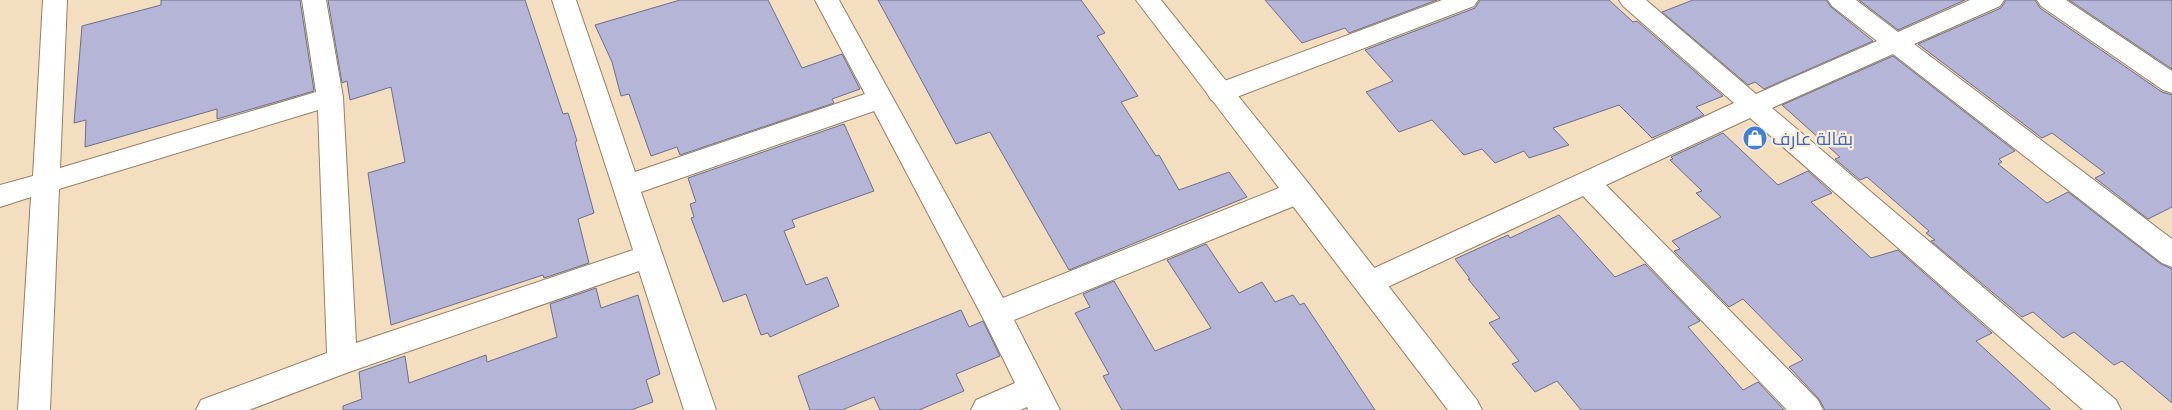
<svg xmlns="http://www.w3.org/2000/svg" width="2172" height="410" viewBox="0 0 2172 410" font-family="Quicksand,Cairo,sans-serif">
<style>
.building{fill:#b5b6d7;stroke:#6d6e8c}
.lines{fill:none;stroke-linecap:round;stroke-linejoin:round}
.street-casing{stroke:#948165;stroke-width:2}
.secondary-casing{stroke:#948165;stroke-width:2}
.street{fill:#fff;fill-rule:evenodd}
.secondary{fill:#fff;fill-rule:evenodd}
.labels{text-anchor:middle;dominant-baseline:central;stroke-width:4.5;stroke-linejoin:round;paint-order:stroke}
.shop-label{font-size:18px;fill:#366cbe;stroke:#fdecd4;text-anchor:start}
</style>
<rect width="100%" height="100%" fill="#f3dec0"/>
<path class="building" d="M 161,0 L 300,0 L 314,91 L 217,119 L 217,109 L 85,147 L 86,120 L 74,123 L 82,26 L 161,5 Z
M 328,0 L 525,0 L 563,114 L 568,113 L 577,141 L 575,142 L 594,213 L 578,219 L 589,263 L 544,278 L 543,275 L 391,325 L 368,173 L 405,162 L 391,87 L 350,100 L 347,81 L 342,83 Z
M 680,0 L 768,0 L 802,68 L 842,54 L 860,89 L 832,99 L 834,103 L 680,155 L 677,147 L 651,156 L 629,94 L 621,96 L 612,62 L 595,25 Z
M 878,0 L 1081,0 L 1105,33 L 1097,36 L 1138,96 L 1121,102 L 1156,156 L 1159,155 L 1179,190 L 1229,172 L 1247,197 L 1069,270 L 990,132 L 956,144 Z
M 1265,0 L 1437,0 L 1349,33 L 1345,28 L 1302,43 Z
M 1480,0 L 1609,0 L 1633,22 L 1637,21 L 1723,96 L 1696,107 L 1704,115 L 1652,138 L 1619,105 L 1553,128 L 1569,145 L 1529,158 L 1524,151 L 1495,163 L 1482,149 L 1464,155 L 1432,120 L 1399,132 L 1366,92 L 1393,81 L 1365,50 L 1475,8 Z
M 1693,0 L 1826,0 L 1831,7 L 1873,41 L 1764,89 L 1755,82 L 1748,85 L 1662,12 Z
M 1859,0 L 1965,0 L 1898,30 Z
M 2006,0 L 2035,0 L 2040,8 L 2162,92 L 2172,95 L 2172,207 L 2148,219 L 2095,178 L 2105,173 L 2052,133 L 2042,138 L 1918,44 L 2001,8 Z
M 2069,0 L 2172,0 L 2172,69 Z
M 1893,56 L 2015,151 L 1999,159 L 2002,162 L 1998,164 L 2047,203 L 2068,192 L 2161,264 L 2172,269 L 2172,403 L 2122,361 L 2114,365 L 2074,332 L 2063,338 L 2033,312 L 2022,317 L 1931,241 L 1935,240 L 1926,233 L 1929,231 L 1867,177 L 1860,180 L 1835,159 L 1840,157 L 1782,105 Z
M 844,124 L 874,191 L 792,220 L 795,227 L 784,231 L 806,285 L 827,277 L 839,306 L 770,337 L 768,333 L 761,335 L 746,294 L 723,302 L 691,218 L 694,217 L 690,204 L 696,202 L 688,178 Z
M 1723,133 L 1778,185 L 1808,171 L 1832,193 L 1811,202 L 1871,258 L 1898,250 L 1992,333 L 1976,341 L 2051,410 L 1825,410 L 1819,399 L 1789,367 L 1803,360 L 1743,299 L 1729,307 L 1674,251 L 1680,249 L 1672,241 L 1721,217 L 1696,193 L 1702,191 L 1670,160 L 1673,159 L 1671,157 Z
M 1559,215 L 1615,277 L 1645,264 L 1700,321 L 1688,327 L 1743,390 L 1758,382 L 1784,410 L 1581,410 L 1557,381 L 1535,392 L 1512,364 L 1519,361 L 1489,323 L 1500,318 L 1468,279 L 1470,279 L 1455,259 L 1508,235 L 1510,238 Z
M 1206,244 L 1239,293 L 1262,282 L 1275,302 L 1293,295 L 1300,305 L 1304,303 L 1375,410 L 1122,410 L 1103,376 L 1109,374 L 1075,313 L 1090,307 L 1083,294 L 1114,281 L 1155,351 L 1211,328 L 1167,260 Z
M 596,288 L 601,308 L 638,295 L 660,374 L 646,380 L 653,402 L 631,410 L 343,410 L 343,406 L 362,399 L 359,372 L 405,356 L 409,383 L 486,355 L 487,362 L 557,337 L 550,304 Z
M 961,310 L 969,327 L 983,321 L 1000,356 L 956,374 L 964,391 L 919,410 L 880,410 L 874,397 L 842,410 L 810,410 L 798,376 Z"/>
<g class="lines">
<defs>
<path id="street" d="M 43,0 L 67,0 L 60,168 L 316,92 L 302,0 L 326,0 L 343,97 L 356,343 L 633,250 L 552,0 L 576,0 L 635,172 L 865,94 L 815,0 L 839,0 L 1003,298 L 1289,184 L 1299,181 L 1309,184 L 1313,192 L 1309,200 L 1014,320 L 1060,410 L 1028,410 L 1027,407 L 1020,410 L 971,410 L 976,400 L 1015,383 L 985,322 L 874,111 L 641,192 L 716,410 L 684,410 L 639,271 L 349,372 L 249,410 L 196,410 L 201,400 L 327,353 L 318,110 L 59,189 L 50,410 L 18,410 L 31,197 L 0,207 L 0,185 L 33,176 Z
M 1442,0 L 1478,0 L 1474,6 L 1229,100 L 1220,102 L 1211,100 L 1207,93 L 1211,86 Z
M 1619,0 L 1646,0 L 1756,94 L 1877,41 L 1832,6 L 1828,0 L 1856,0 L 1898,32 L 1970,0 L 2004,0 L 2000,6 L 1914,44 L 2172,239 L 2172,267 L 2162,263 L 1893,54 L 1772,108 L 2116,400 L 2121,410 L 2083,410 L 1750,118 L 1606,185 L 1818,400 L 1823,410 L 1787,410 L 1583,196 L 1379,291 L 1369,295 L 1359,291 L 1355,283 L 1359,275 L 1734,103 L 1623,6 Z
M 2037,0 L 2066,0 L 2172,71 L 2172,93 L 2163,90 L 2041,6 Z"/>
<path id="secondary" d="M 1136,0 L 1161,0 L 1309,184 L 1477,400 L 1482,410 L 1448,410 Z"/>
</defs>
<use href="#street" class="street-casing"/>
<use href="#secondary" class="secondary-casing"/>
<use href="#street" class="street"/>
<use href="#secondary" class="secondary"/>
</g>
<defs>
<symbol id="shop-disc" viewBox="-11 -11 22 22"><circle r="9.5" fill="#3f7fe0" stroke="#fdecd4"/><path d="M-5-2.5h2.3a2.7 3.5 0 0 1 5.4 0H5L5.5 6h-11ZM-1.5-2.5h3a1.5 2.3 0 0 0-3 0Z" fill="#fff"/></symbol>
</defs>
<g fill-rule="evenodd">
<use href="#shop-disc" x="1741" y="124" width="28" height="28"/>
</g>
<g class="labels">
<g class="shop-label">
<text x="1772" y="138">بقالة عارف</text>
</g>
</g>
</svg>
